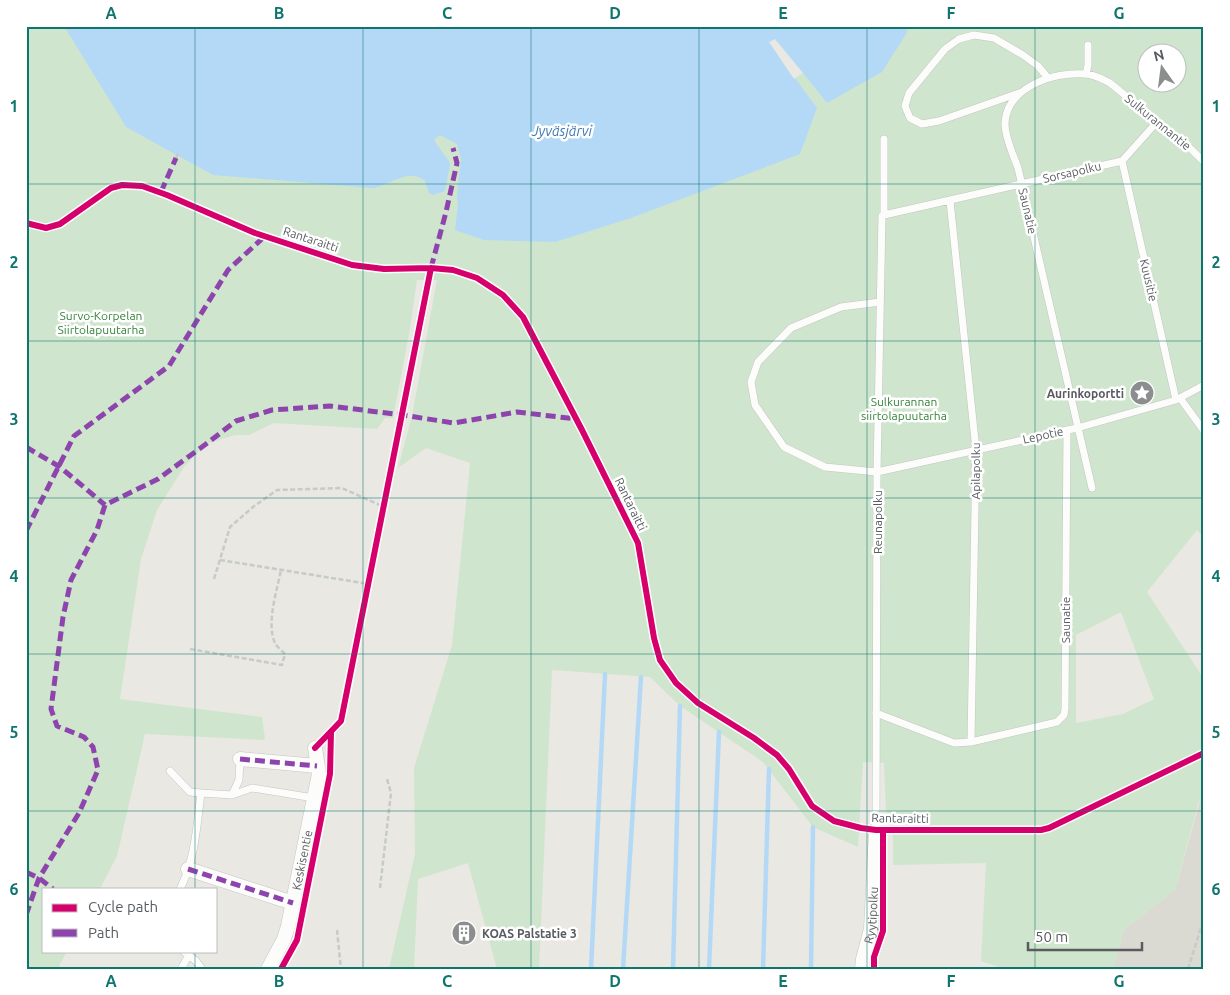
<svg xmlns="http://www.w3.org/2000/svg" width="1230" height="995" viewBox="0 0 1230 995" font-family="Ubuntu,sans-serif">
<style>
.education{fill:#dad9d2}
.green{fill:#d0e5cd;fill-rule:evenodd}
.water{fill:#b4d9f6}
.pier{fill:#e9e8e2}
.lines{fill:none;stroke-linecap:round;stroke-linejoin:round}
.stream{stroke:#b4d9f6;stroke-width:4.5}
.service-casing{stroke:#c5c5c3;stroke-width:8}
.minor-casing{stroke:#c5c5c3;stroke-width:15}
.path{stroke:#c6cbc9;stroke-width:2.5;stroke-dasharray:5 2.5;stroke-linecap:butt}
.service{stroke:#fcfcfb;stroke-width:7}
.minor{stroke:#fcfcfb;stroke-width:14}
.quiet{stroke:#8e44ad;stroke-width:5;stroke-dasharray:10 5;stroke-linecap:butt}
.cycleway-casing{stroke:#fff;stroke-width:9}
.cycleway{stroke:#d6006c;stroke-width:6}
.grid{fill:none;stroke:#0f766e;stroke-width:1;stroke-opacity:0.55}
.labels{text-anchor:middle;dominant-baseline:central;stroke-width:5;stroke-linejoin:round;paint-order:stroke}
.street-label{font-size:12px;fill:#585c61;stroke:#fff}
.park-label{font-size:12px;fill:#35833a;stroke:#fff}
.poi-label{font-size:12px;font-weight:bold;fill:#585c61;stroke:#fff;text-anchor:end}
.water-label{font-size:14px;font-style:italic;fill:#3f78b7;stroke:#fff}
.neatline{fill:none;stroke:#0f766e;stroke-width:2}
.grid-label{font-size:16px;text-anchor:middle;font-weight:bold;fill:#0f766e}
</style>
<rect width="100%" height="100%" fill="#e9e8e2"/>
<path class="education" d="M 1200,801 L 1204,802 L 1204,969 L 1113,969 L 1124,930 L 1175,890 Z"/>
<path class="green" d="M 26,26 L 718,26 L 795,78 L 803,73 L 908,32 L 904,26 L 1204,26 L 1204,538 L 1197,530 L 1147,592 L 1204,679 L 1204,802 L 1199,801 L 1175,890 L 1124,930 L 1113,969 L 1004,969 L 981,961 L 986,863 L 893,865 L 893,836 L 886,812 L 884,763 L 863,762 L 858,847 L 813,827 L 763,762 L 680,706 L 650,677 L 552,670 L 539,969 L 497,969 L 468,863 L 418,879 L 414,969 L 389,969 L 415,854 L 414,768 L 452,645 L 470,463 L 426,448 L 398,468 L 412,416 L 437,280 L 417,280 L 409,334 L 393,418 L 385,418 L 377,429 L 274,423 L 249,435 L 235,435 L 206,444 L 184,467 L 157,510 L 141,559 L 120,699 L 262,717 L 265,740 L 145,734 L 117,856 L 100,889 L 44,889 L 44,951 L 67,951 L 59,966 L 63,969 L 26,969 ZM 1148,52 L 1178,52 L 1178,82 L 1148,82 ZM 1121,612 L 1154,699 L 1123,714 L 1076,723 L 1076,635 Z"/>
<path class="water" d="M 64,26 L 904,26 L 908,31 L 882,72 L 827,103 L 803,73 L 795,78 L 817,108 L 800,154 L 631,218 L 555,242 L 484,240 L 455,230 L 458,204 L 457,194 L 461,160 L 457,144 L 440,135 L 435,139 L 435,142 L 449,161 L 450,165 L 445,191 L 433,195 L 429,193 L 425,181 C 408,166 388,188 371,188 L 213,175 L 126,127 Z"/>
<path class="pier" d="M 775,39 L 803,73 L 794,79 L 769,42 Z"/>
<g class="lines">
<path class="stream" d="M 591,969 L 605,674
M 623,969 L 641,677
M 673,969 L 680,706
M 709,969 L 719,732
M 763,969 L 769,769
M 811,969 L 813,827"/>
<defs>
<path id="service" d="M 1086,74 L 1088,65 L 1088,45
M 1019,93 L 939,121 L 922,124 L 910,118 L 905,106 L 909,93 L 945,49 L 959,39 L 974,35 L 994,38 L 1023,55 L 1038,66 L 1048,78
M 1122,161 L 1176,400
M 950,201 L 976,450 L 971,742
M 884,215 L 1122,161 L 1157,122
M 880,302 L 841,307 L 791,328 L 758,362 L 751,382 L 755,405 L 784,447 L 825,467 L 877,472 L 1077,428 L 1176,400 L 1204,385
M 1180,398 L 1204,431
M 1092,488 L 1018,168 C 1013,154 1005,138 1005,124 C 1006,87 1055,71 1085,74 C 1094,74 1102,79 1110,83 L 1192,150 L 1204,162
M 876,713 L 954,743 L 971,742 L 1057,722 L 1064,715 L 1065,709 L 1067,430
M 170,771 L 190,792 L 201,793 C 197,825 195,860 180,889
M 201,793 L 232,795 L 252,788 L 314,798
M 232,795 L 239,780 L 240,759
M 876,830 L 877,472 L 882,216 L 884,215 L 884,139
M 183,951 L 196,961 L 202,969
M 181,969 L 189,955"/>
<g id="minor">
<path d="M 240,759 L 317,766"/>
<path d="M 188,869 L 293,903"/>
<path id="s1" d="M 268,969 L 284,939 L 288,926 L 319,774 L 315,748"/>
<path id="s2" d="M 862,969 L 863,959 L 871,929 L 876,830"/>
</g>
</defs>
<use href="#service" class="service-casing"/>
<use href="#minor" class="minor-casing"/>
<path class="path" d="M 176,158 L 179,151
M 220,560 L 369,584
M 214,579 L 230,527 L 253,507 L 277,490 L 342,488 L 384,507
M 190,649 L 282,665 L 285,654 C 282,651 277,647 275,643 C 266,624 277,590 281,570
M 380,888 L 391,793 L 387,779
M 337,930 L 341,969
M 1188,969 L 1204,918"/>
<use href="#service" class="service"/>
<use href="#minor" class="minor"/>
<path class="quiet" d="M 161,192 L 176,158
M 431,268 L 446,212 L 457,163 L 453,148
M 26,447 L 60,467 L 105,505
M 26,531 L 74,436 L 169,366 L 228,270 L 265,236
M 240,759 L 317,766
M 188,869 L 293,903
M 26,872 L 39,878 L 53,889
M 26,915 L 39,878 L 79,813 L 98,770 L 93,747 L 84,737 L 57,726 L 51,709 L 63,617 L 71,580 L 97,530 L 105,505 L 158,479 L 206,444 L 236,421 L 272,410 L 330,406 L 402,415 L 454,423 L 517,412 L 576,419"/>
<defs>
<path id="cycleway" d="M 26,223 L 46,228 L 60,224 L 111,188 L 122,185 L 142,186 L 167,195 L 255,233 L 352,265 L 384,269 L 431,268 L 453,270 L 477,278 L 503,295 L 523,317 L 582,430 L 638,543 L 654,638 L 660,660 L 676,683 L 698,703 L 754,738 L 777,755 L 789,769 L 812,806 L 834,821 L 861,828 L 876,830 L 1041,830 L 1049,828 L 1204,753
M 315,748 L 341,721 L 431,268
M 281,969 L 297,940 L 330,774 L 331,732
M 874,969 L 874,957 L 883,931 L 883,830"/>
</defs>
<use href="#cycleway" class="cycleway-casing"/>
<use href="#cycleway" class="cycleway"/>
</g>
<path class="grid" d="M 195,26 L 195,889M 363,26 L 363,969M 531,26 L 531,969M 699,26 L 699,969M 867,26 L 867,969M 1035,26 L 1035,969M 26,184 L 1204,184M 26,341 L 1204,341M 26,498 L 1204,498M 26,654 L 1204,654M 26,811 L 1204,811M 195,951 L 195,969"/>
<defs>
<symbol id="sight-disc" viewBox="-11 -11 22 22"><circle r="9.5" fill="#8b8d8e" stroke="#fff"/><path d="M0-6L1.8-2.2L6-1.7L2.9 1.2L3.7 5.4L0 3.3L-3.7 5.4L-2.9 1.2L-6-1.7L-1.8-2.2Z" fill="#fff"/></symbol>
<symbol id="building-disc" viewBox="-11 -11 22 22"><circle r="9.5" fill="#8b8d8e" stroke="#fff"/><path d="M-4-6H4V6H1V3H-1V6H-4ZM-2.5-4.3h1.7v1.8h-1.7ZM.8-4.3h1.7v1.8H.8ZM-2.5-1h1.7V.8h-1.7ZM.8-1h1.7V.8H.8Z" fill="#fff"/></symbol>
</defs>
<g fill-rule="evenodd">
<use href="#sight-disc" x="1128" y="379" width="28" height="28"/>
<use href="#building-disc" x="450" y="919" width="28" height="28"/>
</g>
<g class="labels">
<g class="street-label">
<text transform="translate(1158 122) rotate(39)">Sulkurannantie</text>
<text transform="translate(1072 172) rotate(-13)">Sorsapolku</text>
<text transform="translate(1028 211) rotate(77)">Saunatie</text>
<text transform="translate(311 239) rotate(18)">Rantaraitti</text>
<text transform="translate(1149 280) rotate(77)">Kuusitie</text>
<text transform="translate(1043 435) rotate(-12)">Lepotie</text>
<text transform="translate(975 471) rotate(-90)">Apilapolku</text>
<text transform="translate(631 504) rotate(64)">Rantaraitti</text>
<text transform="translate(877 522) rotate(-90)">Reunapolku</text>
<text transform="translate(1065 620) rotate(-90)">Saunatie</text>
<text transform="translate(900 818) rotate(1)">Rantaraitti</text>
<text stroke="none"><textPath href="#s1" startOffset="115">Keskisentie</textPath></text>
<text stroke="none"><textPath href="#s2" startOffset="55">Ryytipolku</textPath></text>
</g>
<g class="park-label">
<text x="101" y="315">Survo-Korpelan<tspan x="101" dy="14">Siirtolapuutarha</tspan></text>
<text x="904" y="401">Sulkurannan<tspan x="904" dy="14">siirtolapuutarha</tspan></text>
</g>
<g class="poi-label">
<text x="1124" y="393">Aurinkoportti</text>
<text x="482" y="933" text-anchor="start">KOAS Palstatie 3</text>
</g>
<g class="water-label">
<text x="562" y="131">Jyväsjärvi</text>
</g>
</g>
<rect width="1230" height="995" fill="none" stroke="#ffffff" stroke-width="55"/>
<rect x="42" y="888" width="175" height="65" fill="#ffffff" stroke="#bcbec0"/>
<rect x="52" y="904" width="25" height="8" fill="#d6006c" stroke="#bcbec0"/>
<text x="88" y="912" font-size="15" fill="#585c61">Cycle path</text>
<rect x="52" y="929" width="25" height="8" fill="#8e44ad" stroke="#bcbec0"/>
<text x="88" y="938" font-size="15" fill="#585c61">Path</text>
<g transform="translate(1162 68) rotate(346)"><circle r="24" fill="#ffffff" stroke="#bcbec0"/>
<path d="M0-4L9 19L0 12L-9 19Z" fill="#8b8d8e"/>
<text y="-8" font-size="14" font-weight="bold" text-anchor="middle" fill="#585c61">N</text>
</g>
<path d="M1028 942v8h114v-8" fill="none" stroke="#585c61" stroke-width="2.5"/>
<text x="1035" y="942" font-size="15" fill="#585c61" stroke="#ffffff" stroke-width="4" paint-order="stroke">50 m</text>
<rect x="28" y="28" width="1174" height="940" class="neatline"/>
<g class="grid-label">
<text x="111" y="19">A</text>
<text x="279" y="19">B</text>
<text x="447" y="19">C</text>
<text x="615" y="19">D</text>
<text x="783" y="19">E</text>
<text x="951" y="19">F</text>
<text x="1119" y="19">G</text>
<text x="14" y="112">1</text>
<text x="1216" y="112">1</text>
<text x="14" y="268">2</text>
<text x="1216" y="268">2</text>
<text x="14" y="425">3</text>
<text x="1216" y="425">3</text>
<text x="14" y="582">4</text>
<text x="1216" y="582">4</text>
<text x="14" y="738">5</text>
<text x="1216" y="738">5</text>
<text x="14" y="895">6</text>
<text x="1216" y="895">6</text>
<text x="111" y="987">A</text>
<text x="279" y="987">B</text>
<text x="447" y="987">C</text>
<text x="615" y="987">D</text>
<text x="783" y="987">E</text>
<text x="951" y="987">F</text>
<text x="1119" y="987">G</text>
</g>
</svg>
